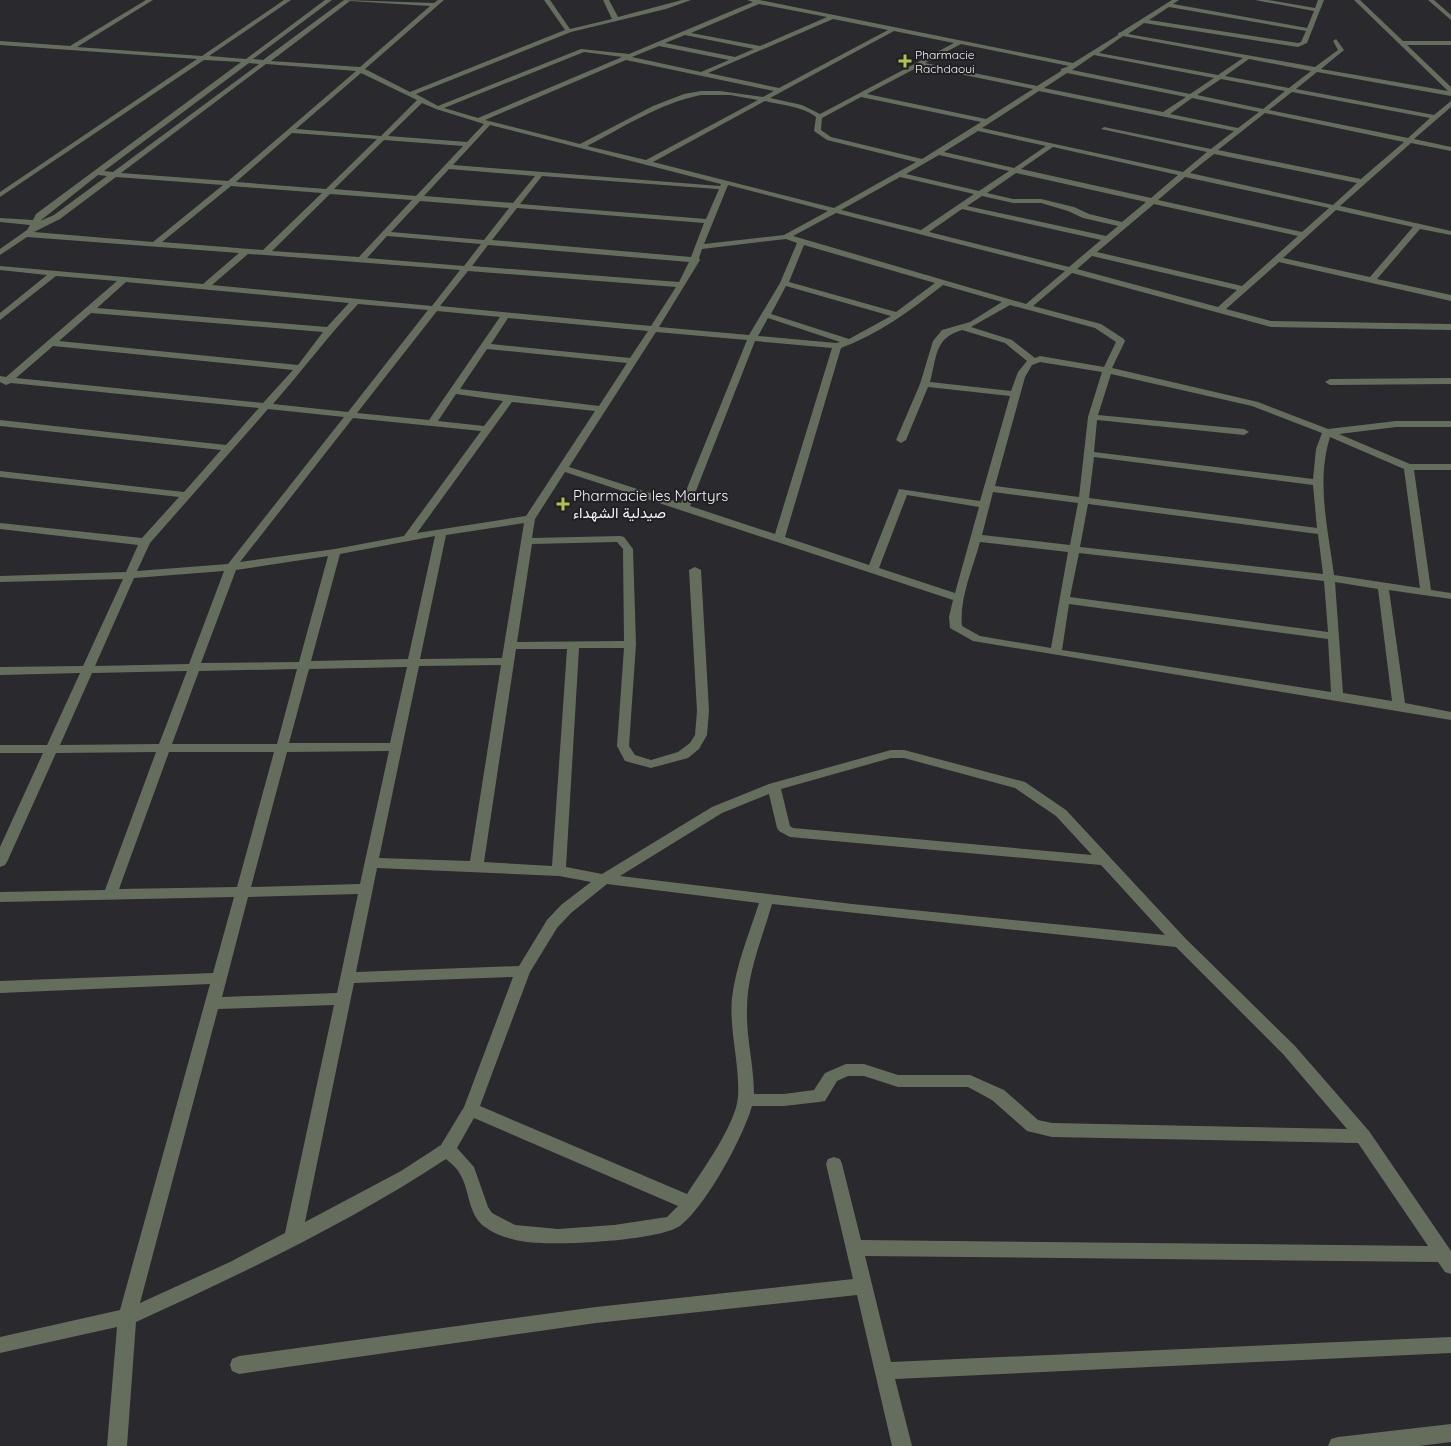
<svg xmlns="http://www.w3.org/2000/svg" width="1451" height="1446" viewBox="0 0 1451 1446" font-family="Quicksand,Vazirmatn,sans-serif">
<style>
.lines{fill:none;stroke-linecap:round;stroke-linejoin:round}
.minor{fill:#656e5d;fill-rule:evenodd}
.poi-dot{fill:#b3c24b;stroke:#201f23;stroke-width:2}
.labels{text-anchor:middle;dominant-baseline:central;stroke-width:4;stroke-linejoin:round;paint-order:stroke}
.far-poi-label{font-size:12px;fill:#f3f3f6;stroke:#201f23;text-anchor:start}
.poi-label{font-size:15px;fill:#f3f3f6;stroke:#201f23;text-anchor:start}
</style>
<rect width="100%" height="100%" fill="#2a292d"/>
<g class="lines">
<path class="minor" d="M 146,0 L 153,0 L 77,47 L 202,56 L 284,0 L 291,0 L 209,56 L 246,59 L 325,0 L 332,0 L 253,59 L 263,60 L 344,0 L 434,3 L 438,0 L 444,0 L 365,69 L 410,92 L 565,30 L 544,0 L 550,0 L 570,29 L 612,19 L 603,0 L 609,0 L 618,17 L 682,0 L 691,0 L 666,9 L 571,32 L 416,94 L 438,106 L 581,49 L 629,54 L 753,2 L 747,0 L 759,0 L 1073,63 L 1118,35 L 1118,33 L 1121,32 L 1172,0 L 1179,0 L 1173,4 L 1307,28 L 1314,11 L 1255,0 L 1268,0 L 1315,8 L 1318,0 L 1324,0 L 1307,43 L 1298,47 L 1144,23 L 1128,34 L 1315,67 L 1338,50 L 1333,41 L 1336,39 L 1344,50 L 1321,69 L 1448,91 L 1354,0 L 1360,0 L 1403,41 L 1451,41 L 1451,45 L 1407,45 L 1451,87 L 1451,96 L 1317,72 L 1296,89 L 1434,115 L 1451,101 L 1451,107 L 1414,139 L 1451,147 L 1451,151 L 1411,143 L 1340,206 L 1451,231 L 1451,235 L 1420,229 L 1377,279 L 1451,295 L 1451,301 L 1279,262 L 1226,309 L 1271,321 L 1451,324 L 1451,330 L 1271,327 L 1072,273 L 1033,306 L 1101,324 L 1124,339 L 1125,341 L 1112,368 L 1258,402 L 1328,429 L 1396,421 L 1451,421 L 1451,427 L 1396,427 L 1339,434 L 1410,464 L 1451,464 L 1451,470 L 1414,470 L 1431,590 L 1451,593 L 1451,599 L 1389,590 L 1405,703 L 1451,712 L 1451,720 L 973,641 L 950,628 L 949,617 L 953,600 L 565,472 L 535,519 L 532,538 L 620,536 L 624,537 L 633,549 L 636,644 L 629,746 L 635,755 L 651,760 L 678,752 L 690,743 L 695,735 L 697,711 L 689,570 L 695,567 L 701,570 L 709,711 L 707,735 L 699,749 L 688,758 L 651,768 L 625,761 L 617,746 L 624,648 L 579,648 L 566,867 L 602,874 L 712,807 L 769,784 L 891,750 L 904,750 L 1025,782 L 1066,810 L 1185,938 L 1295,1046 L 1369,1131 L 1451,1251 L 1451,1274 L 1445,1272 L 1438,1262 L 865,1256 L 891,1362 L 1451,1337 L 1451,1353 L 895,1379 L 912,1446 L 892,1446 L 857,1295 L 596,1323 L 239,1374 L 232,1371 L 230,1365 L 232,1359 L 239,1356 L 596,1307 L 853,1279 L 826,1164 L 828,1159 L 834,1157 L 840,1159 L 842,1164 L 861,1240 L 1428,1246 L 1358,1143 L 1052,1137 L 1027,1131 L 992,1100 L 968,1087 L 898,1087 L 864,1076 L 848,1076 L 837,1081 L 825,1101 L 819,1102 L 784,1106 L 752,1106 C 743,1138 705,1207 681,1225 C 662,1241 554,1246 527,1242 C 513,1240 497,1236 485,1227 C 468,1215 470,1192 461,1176 C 458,1169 452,1164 446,1159 C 349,1223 241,1274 136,1322 L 127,1446 L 107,1446 L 117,1327 L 0,1353 L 0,1337 L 120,1310 L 210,984 L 0,993 L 0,981 L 213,973 L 234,897 L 0,902 L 0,892 L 105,890 L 156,752 L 56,753 L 7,862 L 5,865 L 0,867 L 0,847 L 43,753 L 0,753 L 0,745 L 47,745 L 80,673 L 0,675 L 0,667 L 83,666 L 123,579 L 0,582 L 0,576 L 126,572 L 138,545 L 0,529 L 0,523 L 142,538 L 179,497 L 0,477 L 0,471 L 184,492 L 221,450 L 0,426 L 0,420 L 226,445 L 259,408 L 11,383 L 6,385 L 0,382 L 0,376 L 6,377 L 117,281 L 56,276 L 0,320 L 0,313 L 47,275 L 0,270 L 0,266 L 203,284 L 239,253 L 27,237 L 0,255 L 0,249 L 27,230 L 30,225 L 0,222 L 0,218 L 33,220 L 36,214 L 241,62 L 204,60 L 0,197 L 0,192 L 197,59 L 0,45 L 0,41 L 70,46 ZM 350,1 L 430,6 L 360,67 L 271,61 ZM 759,4 L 827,17 L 760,46 L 691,33 ZM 1169,7 L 1306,31 L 1301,42 L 1298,43 L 1149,20 ZM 833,19 L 888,30 L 779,88 L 708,73 ZM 894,31 L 954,43 L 820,114 L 802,105 L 770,98 ZM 685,35 L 754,49 L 735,57 L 665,43 ZM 1123,36 L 1243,58 L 1218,75 L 1099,53 ZM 961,44 L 1069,66 L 1061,69 L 1061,71 L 1037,86 L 925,63 ZM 659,46 L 729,60 L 701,72 L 632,57 ZM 584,52 L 622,57 L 478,118 L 444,108 ZM 1094,55 L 1214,78 L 1190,94 L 1072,70 ZM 1249,59 L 1311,71 L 1289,88 L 1225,76 ZM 626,60 L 774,91 L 763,97 L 720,91 L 701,91 L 684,94 L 653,106 L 580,144 L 485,120 ZM 249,63 L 259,64 L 113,172 L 104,171 ZM 266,64 L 356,71 L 228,181 L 121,173 ZM 920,66 L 1033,89 L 986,119 L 867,94 ZM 361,73 L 417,100 L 381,136 L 296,129 ZM 1067,73 L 1186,97 L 1163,112 L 1044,88 ZM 1221,79 L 1285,91 L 1263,109 L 1197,95 ZM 1039,91 L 1234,131 L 1211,149 L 1104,127 L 1101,129 L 1207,152 L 1183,172 L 982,128 ZM 1292,92 L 1430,118 L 1408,138 L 1269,110 ZM 701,95 L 730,95 L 758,100 L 646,160 L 587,146 C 624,127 660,103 701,95 ZM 861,97 L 981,122 L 922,159 L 831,137 L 821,130 L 822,118 ZM 1192,98 L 1259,112 L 1238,128 L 1170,114 ZM 765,101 C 782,105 802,106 816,117 L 814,131 L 827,140 L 916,162 L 834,208 L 653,162 ZM 422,103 L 436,109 L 484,124 L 467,142 L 388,136 ZM 1265,113 L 1404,142 L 1361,179 L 1218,150 ZM 490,125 L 721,184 L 720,186 L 453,165 ZM 978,131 L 1046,146 L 1014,168 L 944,152 ZM 292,133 L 377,139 L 326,189 L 236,182 ZM 384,140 L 463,146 L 416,196 L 334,189 ZM 1053,147 L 1178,175 L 1151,198 L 1021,169 ZM 1214,154 L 1357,183 L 1333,205 L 1190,173 ZM 939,155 L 1009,171 L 979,191 L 906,174 ZM 449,169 L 535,176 L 513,203 L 424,196 ZM 1016,173 L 1146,202 L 1122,222 L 1089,214 L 1074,207 L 1041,199 L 1013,199 L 987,193 ZM 98,175 L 107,176 L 54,215 L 40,221 ZM 542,176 L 717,189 L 719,189 L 706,219 L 520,204 ZM 116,177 L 223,185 L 153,242 L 34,232 L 60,219 ZM 900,177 L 974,194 L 921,230 L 841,210 ZM 1185,177 L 1329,208 L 1302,232 L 1158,200 ZM 728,185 L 828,211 L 784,235 L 704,244 ZM 231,186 L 322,193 L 263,250 L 162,242 ZM 330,194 L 412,200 L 359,257 L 272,251 ZM 982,196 L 1013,203 L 1041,203 L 1068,211 L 1083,218 L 1118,226 L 1106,236 L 967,206 ZM 420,201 L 509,208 L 484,240 L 391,232 ZM 1154,204 L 1298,236 L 1242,286 L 1097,252 ZM 517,208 L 704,223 L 691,257 L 492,240 ZM 962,209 L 1101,240 L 1069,267 L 929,232 ZM 1336,210 L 1413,227 L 1370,277 L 1283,258 ZM 836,213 L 1065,271 L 1026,304 L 793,236 ZM 387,236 L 481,244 L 464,266 L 367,258 ZM 786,239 L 797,243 L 780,283 L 749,335 L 659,327 L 700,260 L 699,258 L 702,249 ZM 488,245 L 689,262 L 679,282 L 472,266 ZM 804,245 L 935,283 L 896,312 L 789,282 ZM 248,254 L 265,255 L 460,270 L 432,306 L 212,285 ZM 1092,256 L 1237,290 L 1218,307 L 1077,269 ZM 468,271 L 676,287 L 651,326 L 440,306 ZM 126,282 L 349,303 L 327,327 L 97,308 ZM 943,285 L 1002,302 L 970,322 L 942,330 L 933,341 L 920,384 L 896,440 L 901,443 L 906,440 L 928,387 L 1010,396 L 980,501 L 899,489 L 869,565 L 785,537 L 841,348 C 879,334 911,310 943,285 ZM 786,286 L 891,316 L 849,339 L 771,314 ZM 358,304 L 428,310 L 348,412 L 273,404 C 302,371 328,336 358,304 ZM 1010,305 L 1095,328 L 1116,342 L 1104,367 L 1040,356 L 1035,358 L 1012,340 L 971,327 ZM 437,311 L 500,317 L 429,420 L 357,413 ZM 91,313 L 323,332 L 298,365 L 59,341 ZM 508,318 L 648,331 L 630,358 L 491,344 ZM 768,318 L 840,342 L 836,343 L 758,336 ZM 962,330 L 1005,343 L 1027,361 L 1018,372 L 1011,391 L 930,382 C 937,357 934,338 962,330 ZM 656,332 L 747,340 L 681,503 L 569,467 ZM 755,341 L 832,348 L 775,534 L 690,506 ZM 53,346 L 293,370 L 263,403 L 16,378 ZM 487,349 L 627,363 L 599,406 L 460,389 ZM 1040,362 L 1102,372 L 1088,417 L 1079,497 L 995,486 L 1025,377 L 1032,365 ZM 1111,374 L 1252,406 L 1322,433 L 1316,449 L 1313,479 L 1094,452 L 1097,420 L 1244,435 L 1249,432 L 1244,429 L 1098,415 ZM 456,394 L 503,401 L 484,426 L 438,421 ZM 512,402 L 595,411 L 526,516 L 417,533 ZM 268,409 L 344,417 L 228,564 L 137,571 L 150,543 ZM 353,418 L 481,431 L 404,536 L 335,549 L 240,562 ZM 1330,437 L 1404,469 L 1420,588 L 1334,575 C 1328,529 1316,482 1330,437 ZM 1094,457 L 1313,485 L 1317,528 L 1089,498 ZM 993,492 L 1078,503 L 1070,545 L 982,535 ZM 907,495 L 979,507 L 955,593 L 879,568 ZM 1088,504 L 1318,534 L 1323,574 L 1080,547 ZM 524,523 L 502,658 L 420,659 L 446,535 ZM 435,536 L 408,659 L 311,661 L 340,554 ZM 617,542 L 623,549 L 624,641 L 517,642 L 532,544 ZM 980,542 L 1068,552 L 1051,648 L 980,636 L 962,626 C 959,599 973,568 980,542 ZM 1079,553 L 1324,581 L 1328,632 L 1070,597 ZM 328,556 L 299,662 L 201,663 L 236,570 ZM 224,571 L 189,664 L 95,666 L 134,578 ZM 1335,582 L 1378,589 L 1392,701 L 1343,693 ZM 1069,604 L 1328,639 L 1331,692 L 1062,650 ZM 516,649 L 567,649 L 552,866 L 484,862 ZM 501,665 L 470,861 L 379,858 L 419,666 ZM 407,667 L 390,743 L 289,743 L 309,669 ZM 297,669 L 277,744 L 172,744 L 199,671 ZM 187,671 L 159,744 L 60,745 L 92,673 ZM 389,751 L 360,884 L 251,887 L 287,752 ZM 169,752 L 274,752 L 237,887 L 119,889 ZM 891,758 L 904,758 L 1015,788 L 1056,816 L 1092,855 L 793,828 L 790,826 L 781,789 ZM 769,794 L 777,828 L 779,831 L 790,837 L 1101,865 L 1165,935 L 852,904 L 620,876 L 722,813 ZM 377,868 L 559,876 L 591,882 L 561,905 L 547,920 L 519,966 L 356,972 ZM 607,884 L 759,903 C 749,934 736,965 732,998 C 729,1031 740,1064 738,1097 C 736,1124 702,1171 687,1194 L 480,1106 L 530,972 L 557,928 L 571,913 ZM 358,894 L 337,993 L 222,997 L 248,897 ZM 772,904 L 1176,947 L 1283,1054 L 1347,1129 L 1052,1123 L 1038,1120 L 1004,1090 L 970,1075 L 898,1075 L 864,1064 L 846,1064 L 825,1073 L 814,1090 L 784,1094 L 754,1094 C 754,1065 746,1037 747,1009 C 747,973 762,939 772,904 ZM 513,977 L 464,1107 L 441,1145 L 401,1171 L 305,1222 L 354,983 ZM 334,1005 L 285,1233 L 230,1262 L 140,1303 L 218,1009 ZM 474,1118 L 678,1206 L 667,1217 L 614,1225 L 558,1229 L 515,1225 L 492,1213 L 488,1207 L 474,1167 L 457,1148 Z
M 1428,0 L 1434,0 L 1451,15 L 1451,20 Z
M 1451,378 L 1451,384 L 1330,385 L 1325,382 L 1330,379 Z
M 1451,1424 L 1451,1442 L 1419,1446 L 1328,1446 L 1331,1439 L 1338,1437 Z"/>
</g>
<g class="poi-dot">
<path d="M902.5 53.5h5v5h5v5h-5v5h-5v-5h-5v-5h5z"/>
<path d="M560.5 496.5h5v5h5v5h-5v5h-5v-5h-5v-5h5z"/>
</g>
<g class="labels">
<g class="far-poi-label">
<text x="915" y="54">Pharmacie<tspan x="915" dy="14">Rachdaoui</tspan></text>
</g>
<g class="poi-label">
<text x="573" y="495">Pharmacie les Martyrs<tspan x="573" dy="17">صيدلية الشهداء</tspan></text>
</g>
</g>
</svg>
